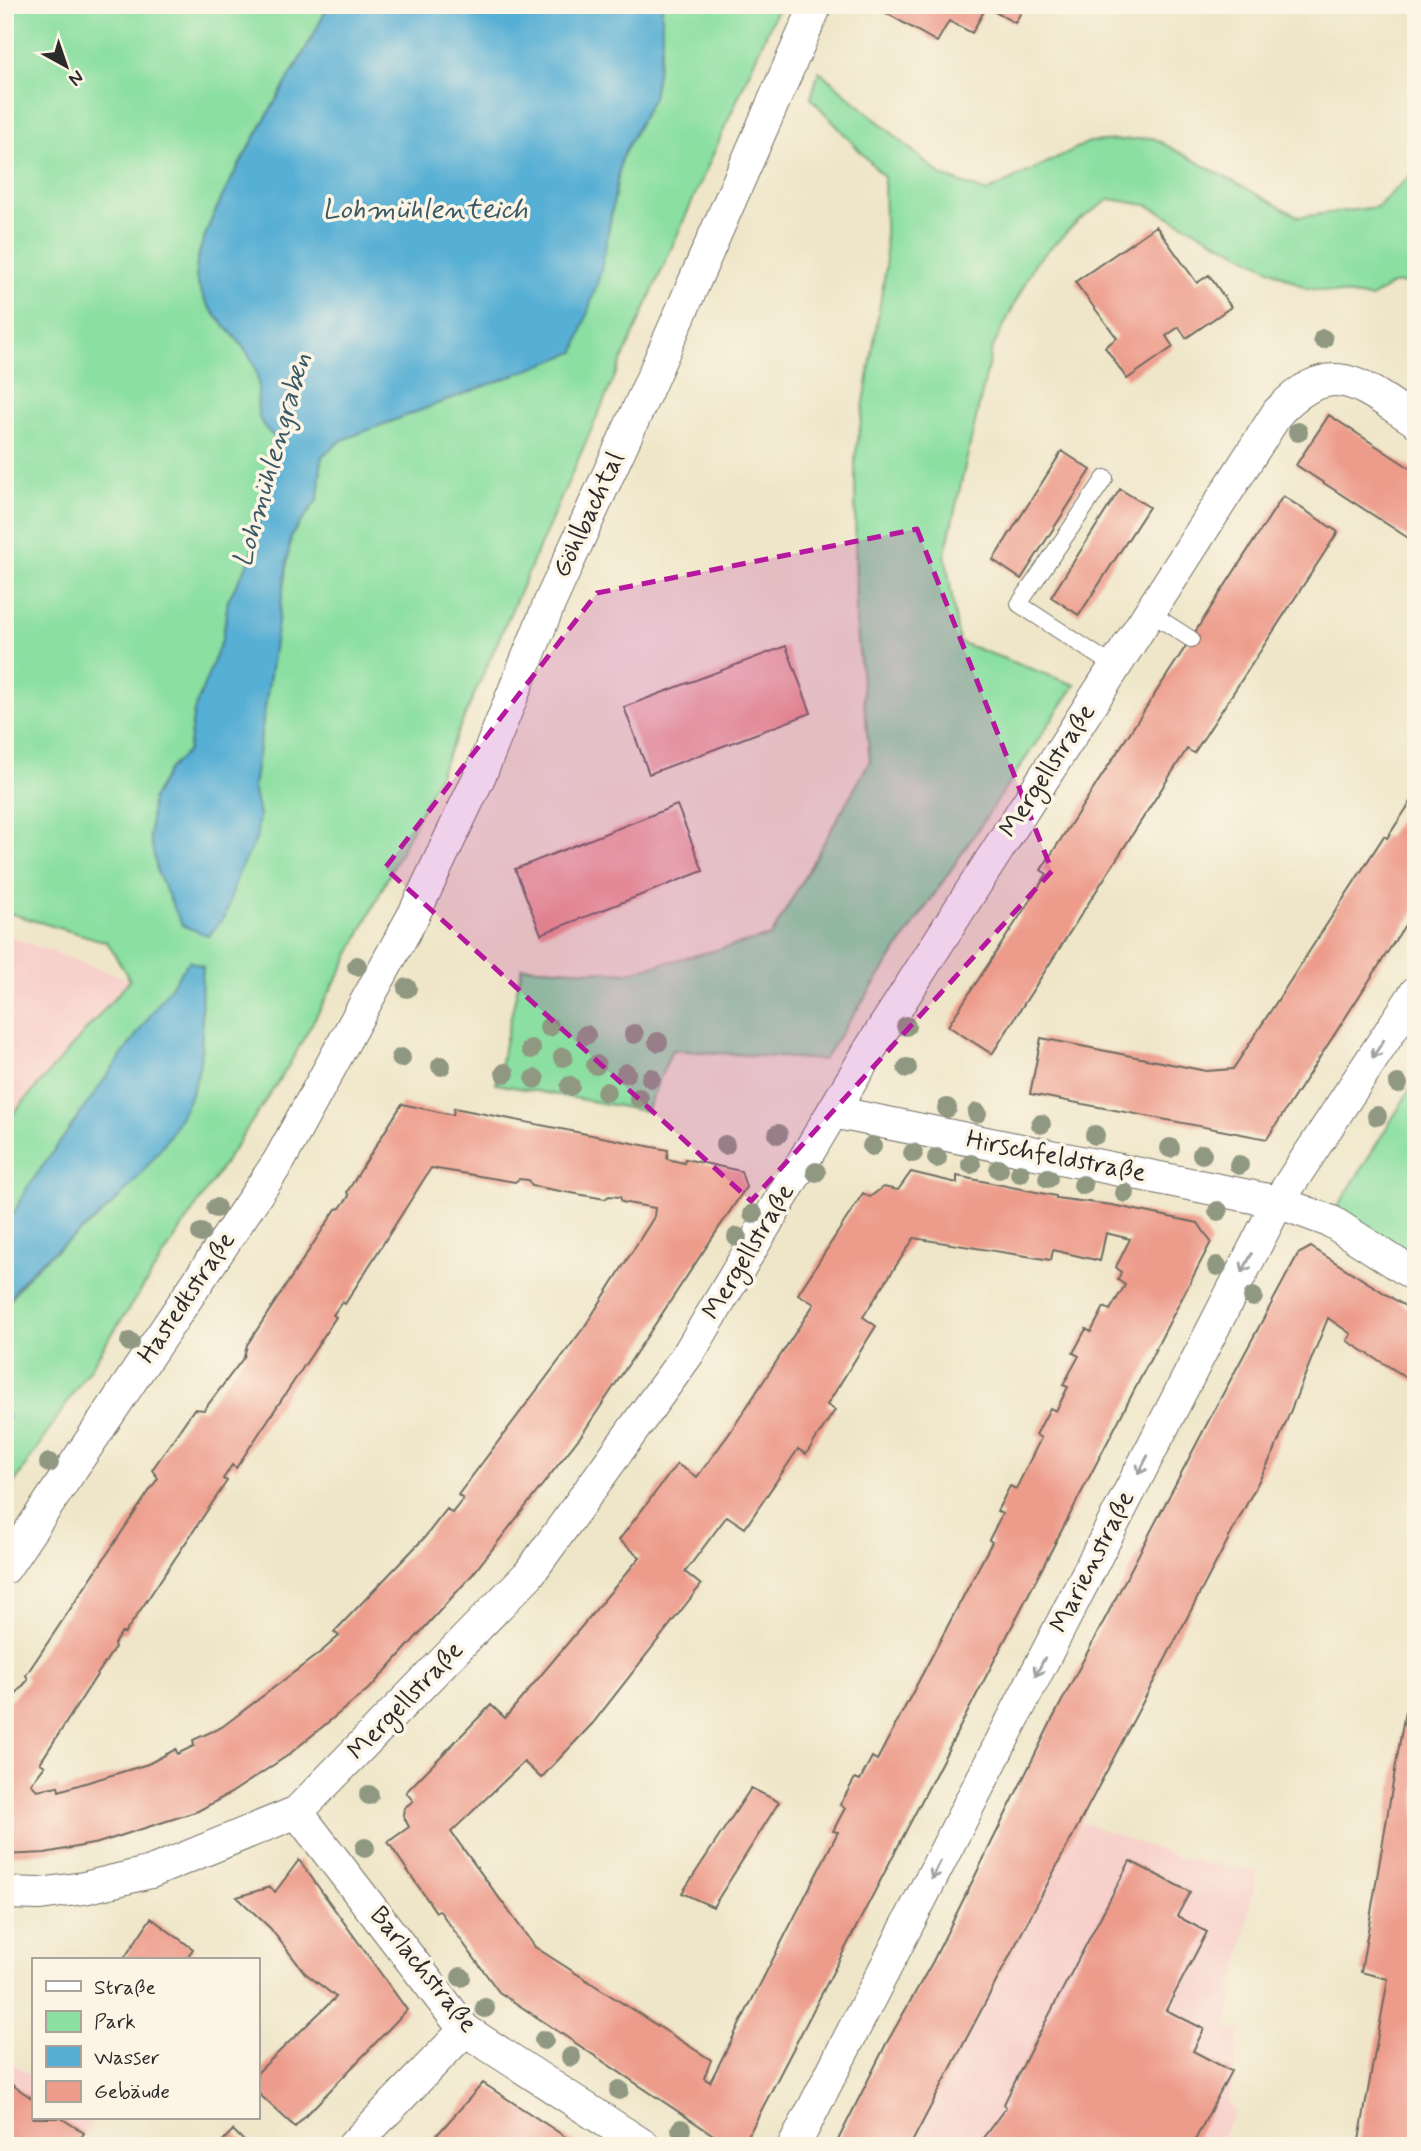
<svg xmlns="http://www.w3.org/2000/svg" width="1421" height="2151" viewBox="0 0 1421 2151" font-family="Mynerve,sans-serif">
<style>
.built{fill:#f7d0cb}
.green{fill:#8adfa1;stroke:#5a8566;stroke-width:2}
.water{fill:#56afd4;stroke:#406d80;stroke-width:2}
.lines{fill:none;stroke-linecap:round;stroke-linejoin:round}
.stream{stroke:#56afd4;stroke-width:10}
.building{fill:#ed9b8b;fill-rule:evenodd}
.service-casing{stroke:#706c62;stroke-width:18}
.minor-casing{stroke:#706c62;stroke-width:34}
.service{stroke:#fff;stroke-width:16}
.minor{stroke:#fff;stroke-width:32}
.tree{fill:#909882}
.oneway{stroke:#a0a0a0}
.marked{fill:#b5179e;fill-opacity:0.2;stroke:#b5179e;stroke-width:5;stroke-dasharray:14 9;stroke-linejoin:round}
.labels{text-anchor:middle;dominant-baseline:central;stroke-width:7;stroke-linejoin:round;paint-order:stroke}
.street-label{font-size:26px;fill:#2b2b2b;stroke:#fcf5e5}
.water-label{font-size:28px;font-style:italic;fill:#3a5966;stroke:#fcf5e5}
</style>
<rect width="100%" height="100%" fill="#fcf5e5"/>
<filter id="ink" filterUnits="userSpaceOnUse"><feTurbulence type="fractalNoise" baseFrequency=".0143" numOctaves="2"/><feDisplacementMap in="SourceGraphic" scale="14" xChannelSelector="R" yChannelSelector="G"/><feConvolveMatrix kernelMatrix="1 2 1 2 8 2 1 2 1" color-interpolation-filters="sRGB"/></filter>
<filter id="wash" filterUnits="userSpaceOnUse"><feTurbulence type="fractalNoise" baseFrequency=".00686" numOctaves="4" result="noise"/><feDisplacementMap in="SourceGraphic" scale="28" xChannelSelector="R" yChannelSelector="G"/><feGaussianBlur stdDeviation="1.57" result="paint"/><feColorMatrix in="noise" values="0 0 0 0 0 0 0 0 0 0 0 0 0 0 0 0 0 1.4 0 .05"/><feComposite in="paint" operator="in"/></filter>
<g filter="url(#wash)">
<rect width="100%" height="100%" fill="#efe6c9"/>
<path class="built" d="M 5,935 L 131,980 L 5,1123 Z
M 1079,1821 L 1180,1858 L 1257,1872 L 1227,2028 L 1241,2032 L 1229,2101 L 1236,2112 L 1215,2146 L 910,2146 Z
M 5,2058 L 33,2077 L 33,2118 L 94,2118 L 76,2146 L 5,2146 Z"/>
<path class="green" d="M 5,5 L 328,5 C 306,61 184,233 197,281 C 206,316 239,333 253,363 C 268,393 242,416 278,438 L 251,558 L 228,600 L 223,637 L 194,711 L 188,751 L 169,769 L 182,925 L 225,916 C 229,901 233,886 238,872 C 255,831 264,836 253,787 L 291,536 L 318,499 L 322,456 L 609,230 L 621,159 L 653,97 L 662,43 L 662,5 L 779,5 L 440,772 L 345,964 L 289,1065 L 5,1497 L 7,1306 C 31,1263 59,1251 94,1220 C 139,1182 197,1114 201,1052 C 204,1023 199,995 203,966 L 189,962 L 25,1191 L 5,1231 L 5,1123 L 130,980 L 107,942 L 5,912 Z
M 819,71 L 942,176 L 987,192 L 1089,142 L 1153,138 L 1299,217 L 1377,207 L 1416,170 L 1416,282 L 1392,284 L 1371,298 L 1306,288 L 1147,205 L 1110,199 L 1078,221 L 1035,263 L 992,349 L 945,553 L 959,642 L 1075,685 L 823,1060 L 672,1050 L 646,1111 L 496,1084 L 522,967 L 626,973 L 771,936 L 870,761 L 856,620 L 855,458 L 886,267 L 884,177 L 811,98 Z
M 1416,1080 L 1416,1260 L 1336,1210 Z"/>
<path class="water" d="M 328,5 L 662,5 L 662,43 L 653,97 L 621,159 L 601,271 L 575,352 L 342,440 L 322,456 L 318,499 L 291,536 L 253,787 L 259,815 L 256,840 L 239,871 L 225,916 L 209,936 L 182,925 L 158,874 L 150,837 L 152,799 L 169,769 L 188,751 L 194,711 L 223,637 L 228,600 L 251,558 L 277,439 C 242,414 268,394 253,363 C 239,333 207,317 197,281 C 184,234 307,60 328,5 Z
M 189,961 L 203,967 C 199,995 204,1023 201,1052 C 197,1114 136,1187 90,1224 C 58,1250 20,1270 5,1311 L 5,1231 L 25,1191 Z"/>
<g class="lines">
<path class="stream" d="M 5,1416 L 6,1417"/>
</g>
<g id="blocks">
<path class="building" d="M 886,5 L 974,5 L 984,11 L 972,33 L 949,21 L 937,42 L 883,11 Z
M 982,5 L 1025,5 L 1015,23 Z
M 1156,226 L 1197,283 L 1209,275 L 1231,307 L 1186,338 L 1179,327 L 1166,336 L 1173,347 L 1127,379 L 1105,347 L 1117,338 L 1075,282 Z
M 1329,415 L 1416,472 L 1416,543 L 1296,465 Z
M 1062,451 L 1091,470 L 1021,579 L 993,560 Z
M 1120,489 L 1149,507 L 1079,615 L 1051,597 Z
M 1283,496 L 1338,532 L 1194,753 L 1187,749 L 992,1054 L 948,1026 L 1047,874 L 1041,870 Z
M 786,646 L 811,713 L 649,774 L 624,707 Z
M 1416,794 L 1416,908 L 1267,1139 L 1030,1094 L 1041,1038 L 1206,1071 L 1233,1069 L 1384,836 L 1387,838 Z
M 677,805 L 703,871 L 541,934 L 515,869 Z
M 402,1104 L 453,1115 L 454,1108 L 668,1150 L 667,1159 L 684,1163 L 685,1159 L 741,1171 L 746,1187 L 583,1433 L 472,1575 L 372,1686 L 287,1756 L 231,1793 L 198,1811 L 98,1843 L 45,1853 L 5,1855 L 5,1706 L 28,1680 L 26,1675 L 158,1478 L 152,1470 L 174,1438 L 194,1409 L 204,1410 L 244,1357 L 247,1345 L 336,1209 L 340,1208 L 349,1196 L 347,1192 ZM 431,1168 L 515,1182 L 519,1179 L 528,1180 L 532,1186 L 605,1199 L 609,1196 L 620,1197 L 622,1202 L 655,1208 L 654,1217 L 585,1326 L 458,1495 L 463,1499 L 452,1513 L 447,1509 L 424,1538 L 334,1632 L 339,1636 L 322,1651 L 222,1727 L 193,1740 L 194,1746 L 177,1754 L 176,1749 L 148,1764 L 59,1791 L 58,1786 L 37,1790 L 31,1784 L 45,1766 L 40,1763 L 115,1647 L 114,1644 L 121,1633 L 125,1633 L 227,1481 L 223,1479 L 232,1465 L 236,1468 L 316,1348 L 336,1317 L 333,1315 L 342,1302 L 345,1304 Z
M 911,1172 L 957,1183 L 957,1176 L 1056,1196 L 1056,1198 L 1112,1205 L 1198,1223 L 1211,1242 L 747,2138 L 730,2146 L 499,1992 L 439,1910 L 436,1912 L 388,1842 L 409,1827 L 403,1815 L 404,1808 L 413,1801 L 406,1792 L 491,1705 L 505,1718 L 640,1557 L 619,1540 L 677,1464 L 697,1477 L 729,1434 L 814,1304 L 798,1294 L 863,1193 L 870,1197 L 883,1187 L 898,1190 ZM 1106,1233 L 1130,1239 L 1116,1267 L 1121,1272 L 1118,1280 L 1125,1285 L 1110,1310 L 1104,1307 L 1091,1332 L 1086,1329 L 1073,1353 L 1079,1356 L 1063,1385 L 1068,1387 L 1056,1411 L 1050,1408 L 1036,1435 L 1041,1438 L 1016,1489 L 1010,1486 L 997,1511 L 1002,1514 L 989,1540 L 992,1542 L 877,1760 L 872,1757 L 860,1780 L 855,1778 L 840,1805 L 845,1808 L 833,1831 L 838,1832 L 710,2082 L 704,2078 L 711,2060 L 535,1947 L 451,1832 L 524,1762 L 541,1778 L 593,1723 L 701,1585 L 685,1572 L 727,1516 L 745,1528 L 798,1449 L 806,1454 L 835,1410 L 827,1405 L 876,1326 L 863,1317 L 914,1238 L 1051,1260 L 1053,1250 L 1100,1261 Z
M 1311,1247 L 1416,1313 L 1416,1383 L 1347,1341 L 1351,1334 L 1328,1318 L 1274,1452 L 910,2146 L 835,2146 L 886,2044 L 933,1961 L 1052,1720 L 1210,1418 L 1298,1254 Z
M 1405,1711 L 1416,1713 L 1416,2146 L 1358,2146 L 1388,1979 L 1361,1972 Z
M 751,1788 L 779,1802 L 713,1907 L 682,1893 Z
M 299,1860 L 407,2010 L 295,2127 L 257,2092 L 257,2073 L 336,1997 L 305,1973 L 270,1928 L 237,1897 L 270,1887 L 275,1892 Z
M 1130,1861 L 1190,1892 L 1177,1916 L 1207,1932 L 1166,2010 L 1204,2029 L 1193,2051 L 1231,2071 L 1192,2146 L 977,2146 L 1006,2107 L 1004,2104 L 1028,2055 Z
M 151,1918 L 193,1949 L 185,1960 L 123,1960 Z
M 5,2080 L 33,2099 L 33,2118 L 61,2118 L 84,2133 L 76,2146 L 5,2146 Z
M 483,2083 L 552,2128 L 579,2146 L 427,2146 Z
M 233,2130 L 249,2146 L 218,2146 Z"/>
</g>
</g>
<g filter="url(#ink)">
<use href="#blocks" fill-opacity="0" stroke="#706c62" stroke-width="2"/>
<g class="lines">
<defs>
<path id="service" d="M 1105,478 L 1019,604 L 1115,667
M 1149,612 L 1191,639"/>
<path id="minor" d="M 833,1112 L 1278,1202 L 1332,1222 L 1416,1276
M 5,1568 L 279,1161 L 413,916 L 481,773 L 550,602 L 645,394 L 816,5
M 297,1812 L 465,2030 L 644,2146
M 5,1893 L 40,1894 L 84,1888 L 151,1872 L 297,1812 L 529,1574 L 690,1351 L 872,1046 L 1278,412 C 1333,354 1361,386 1416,421
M 353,2146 L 465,2030
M 794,2146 L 1278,1202 L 1416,992"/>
</defs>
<use href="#service" class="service-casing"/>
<use href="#minor" class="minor-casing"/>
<use href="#service" class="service"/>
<use href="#minor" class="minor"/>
</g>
<g class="tree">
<circle cx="1323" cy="339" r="10"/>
<circle cx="1298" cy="432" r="10"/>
<circle cx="357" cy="966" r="10"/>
<circle cx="407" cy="988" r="10"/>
<circle cx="906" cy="1026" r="10"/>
<circle cx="549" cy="1027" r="10"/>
<circle cx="634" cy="1034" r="10"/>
<circle cx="586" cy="1035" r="10"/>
<circle cx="658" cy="1042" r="10"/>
<circle cx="531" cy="1049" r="10"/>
<circle cx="563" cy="1057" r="10"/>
<circle cx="401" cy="1058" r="10"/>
<circle cx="596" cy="1065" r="10"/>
<circle cx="441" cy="1066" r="10"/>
<circle cx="907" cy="1068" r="10"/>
<circle cx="505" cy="1073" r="10"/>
<circle cx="626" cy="1073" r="10"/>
<circle cx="651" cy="1078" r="10"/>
<circle cx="535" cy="1079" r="10"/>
<circle cx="1398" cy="1084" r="10"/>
<circle cx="570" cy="1086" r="10"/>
<circle cx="606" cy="1092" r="10"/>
<circle cx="639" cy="1098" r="10"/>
<circle cx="947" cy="1108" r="10"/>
<circle cx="977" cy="1113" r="10"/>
<circle cx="1377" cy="1116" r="10"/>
<circle cx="1041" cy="1124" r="10"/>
<circle cx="778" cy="1134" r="10"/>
<circle cx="1095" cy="1135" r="10"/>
<circle cx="725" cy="1145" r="10"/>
<circle cx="872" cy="1146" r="10"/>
<circle cx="1170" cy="1148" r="10"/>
<circle cx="913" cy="1153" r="10"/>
<circle cx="1202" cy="1154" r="10"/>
<circle cx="937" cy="1158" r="10"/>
<circle cx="971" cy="1164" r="10"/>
<circle cx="1239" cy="1165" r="10"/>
<circle cx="999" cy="1169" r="10"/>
<circle cx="816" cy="1172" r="10"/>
<circle cx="1020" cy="1173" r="10"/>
<circle cx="1048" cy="1178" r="10"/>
<circle cx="1083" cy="1185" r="10"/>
<circle cx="1125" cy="1193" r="10"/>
<circle cx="216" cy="1208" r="10"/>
<circle cx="1218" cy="1211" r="10"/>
<circle cx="753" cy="1214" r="10"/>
<circle cx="201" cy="1233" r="10"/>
<circle cx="737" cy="1237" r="10"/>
<circle cx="1217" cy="1266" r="10"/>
<circle cx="1253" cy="1297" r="10"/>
<circle cx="130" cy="1342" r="10"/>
<circle cx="49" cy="1463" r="10"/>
<circle cx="369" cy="1795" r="10"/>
<circle cx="365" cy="1848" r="10"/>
<circle cx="461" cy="1977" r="10"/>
<circle cx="485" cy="2008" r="10"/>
<circle cx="544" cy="2040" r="10"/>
<circle cx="571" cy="2057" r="10"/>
<circle cx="619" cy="2090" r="10"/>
<circle cx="681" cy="2129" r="10"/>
</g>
<defs><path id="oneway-shaft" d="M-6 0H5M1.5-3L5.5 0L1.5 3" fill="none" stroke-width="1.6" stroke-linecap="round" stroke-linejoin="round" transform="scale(1.75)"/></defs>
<g class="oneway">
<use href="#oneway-shaft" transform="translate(1378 1049) rotate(123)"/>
<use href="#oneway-shaft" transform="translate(1247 1263) rotate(117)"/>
<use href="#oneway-shaft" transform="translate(1143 1465) rotate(117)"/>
<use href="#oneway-shaft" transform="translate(1040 1667) rotate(117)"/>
<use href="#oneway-shaft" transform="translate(936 1870) rotate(117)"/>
</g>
</g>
<path class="marked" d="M 917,529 L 1052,871 L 751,1201 L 385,868 L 597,593 Z"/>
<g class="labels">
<g class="street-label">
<text transform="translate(589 515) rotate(-65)">Göhlbachtal</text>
<text transform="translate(1048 771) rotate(-57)">Mergellstraße</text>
<text transform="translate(1056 1157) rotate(11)">Hirschfeldstraße</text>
<text transform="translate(749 1252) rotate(-59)">Mergellstraße</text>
<text transform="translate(187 1298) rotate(-56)">Hastedtstraße</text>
<text transform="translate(1093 1562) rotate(-63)">Marienstraße</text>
<text transform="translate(406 1701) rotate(-46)">Mergellstraße</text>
<text transform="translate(423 1970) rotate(51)">Barlachstraße</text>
</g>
<g class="water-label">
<text x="425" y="210">Lohmühlenteich</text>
<text transform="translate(273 460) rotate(-74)">Lohmühlengraben</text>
</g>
</g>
<rect width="1421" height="2151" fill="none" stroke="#fcf5e5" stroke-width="28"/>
<rect x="32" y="1958" width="228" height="161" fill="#fcf5e5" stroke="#a8a49b" stroke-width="2"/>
<rect x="46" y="1981" width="35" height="10" fill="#ffffff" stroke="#a8a49b" stroke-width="2"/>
<text x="94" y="1994" font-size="21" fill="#2b2b2b">Straße</text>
<rect x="46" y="2011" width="35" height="21" fill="#8adfa1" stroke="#a8a49b" stroke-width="2"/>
<text x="94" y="2028" font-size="21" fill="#2b2b2b">Park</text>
<rect x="46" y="2046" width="35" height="21" fill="#56afd4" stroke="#a8a49b" stroke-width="2"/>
<text x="94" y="2064" font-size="21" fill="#2b2b2b">Wasser</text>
<rect x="46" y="2081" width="35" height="21" fill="#ed9b8b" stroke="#a8a49b" stroke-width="2"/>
<text x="94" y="2098" font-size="21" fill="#2b2b2b">Gebäude</text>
<g transform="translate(66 66) rotate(140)" stroke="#fcf5e5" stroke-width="5" paint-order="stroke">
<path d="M0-5L12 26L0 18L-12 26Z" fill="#2b2b2b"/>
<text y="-10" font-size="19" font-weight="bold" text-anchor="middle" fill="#2b2b2b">N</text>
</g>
</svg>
